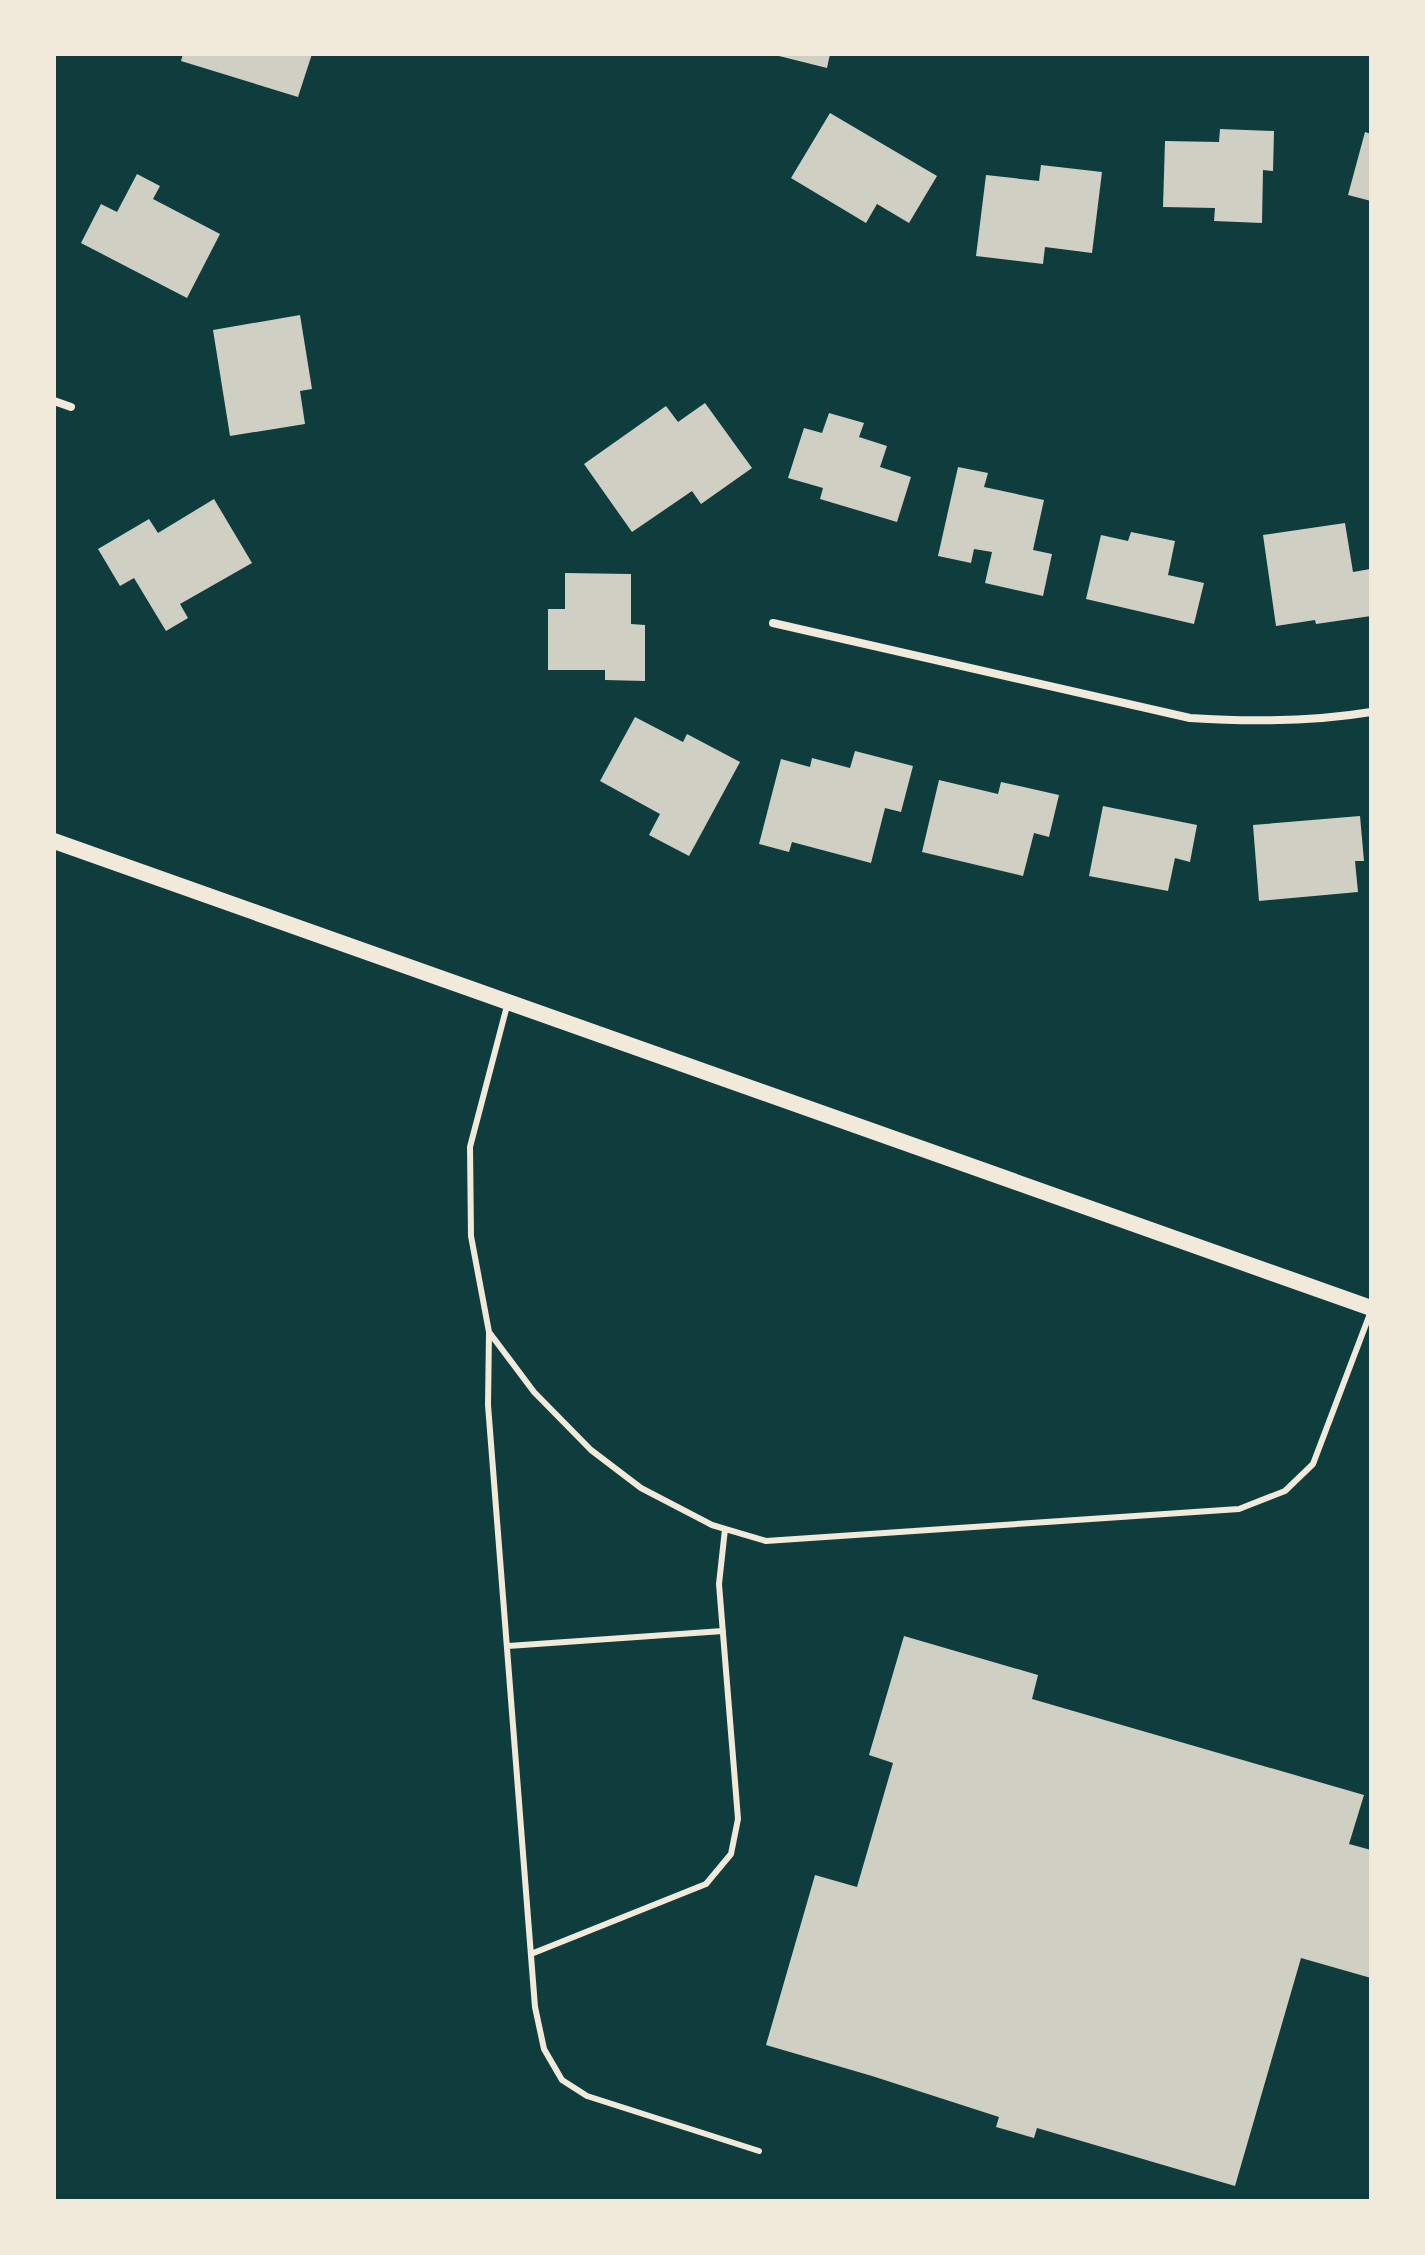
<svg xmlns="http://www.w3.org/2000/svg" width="1425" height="2255" viewBox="0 0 1425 2255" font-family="'Varela Round',sans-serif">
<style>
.building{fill:#cfcfc3}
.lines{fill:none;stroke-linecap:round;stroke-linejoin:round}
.service{stroke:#f1e9da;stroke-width:6}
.minor{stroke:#f1e9da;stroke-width:8}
.secondary{stroke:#f1e9da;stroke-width:16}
</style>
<rect width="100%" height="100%" fill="#0f3d3e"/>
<path class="building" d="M 183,54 L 312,54 L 298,97 L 181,61 Z
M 771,54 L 830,54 L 827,68 Z
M 830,113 L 937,176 L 909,223 L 877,204 L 866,223 L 791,178 Z
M 1220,129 L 1274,131 L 1273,171 L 1263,170 L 1262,223 L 1214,221 L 1215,208 L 1163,207 L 1165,141 L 1219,142 Z
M 1365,132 L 1371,134 L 1371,201 L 1348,195 Z
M 1041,165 L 1102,172 L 1092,253 L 1045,247 L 1043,264 L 976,256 L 986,175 L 1039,181 Z
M 137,174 L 160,186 L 153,199 L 220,234 L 187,298 L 81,243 L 101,204 L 117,212 Z
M 300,315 L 312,389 L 300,391 L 305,424 L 230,436 L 213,330 Z
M 705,403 L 752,468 L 701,504 L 692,491 L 632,532 L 584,464 L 666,406 L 678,422 Z
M 829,413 L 864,423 L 859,437 L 887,446 L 880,467 L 911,477 L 897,522 L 820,499 L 823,488 L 788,478 L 804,428 L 822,433 Z
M 958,467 L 988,473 L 984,487 L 1044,500 L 1033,550 L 1052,554 L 1043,596 L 985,583 L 992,552 L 974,549 L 971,563 L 938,556 Z
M 214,499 L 252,563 L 180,604 L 188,618 L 166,631 L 134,578 L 120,586 L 98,549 L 149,519 L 158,533 Z
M 1345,523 L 1353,572 L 1370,569 L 1371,616 L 1316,624 L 1315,620 L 1276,626 L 1263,535 Z
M 1131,532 L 1175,541 L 1168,575 L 1204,583 L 1194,624 L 1086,599 L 1101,535 L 1128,541 Z
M 565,573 L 631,574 L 631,624 L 645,625 L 645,681 L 605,680 L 605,670 L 548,670 L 548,609 L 565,609 Z
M 635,717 L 683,742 L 687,734 L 740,762 L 689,856 L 649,835 L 660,814 L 600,781 Z
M 855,751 L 913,766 L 901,812 L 885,808 L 871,863 L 792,842 L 789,852 L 759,844 L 781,759 L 810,767 L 812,758 L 850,768 Z
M 939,780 L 998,794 L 1001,782 L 1059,795 L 1049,837 L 1034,833 L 1023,876 L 922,852 Z
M 1103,806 L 1197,825 L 1190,862 L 1175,858 L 1168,891 L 1089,876 Z
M 1360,816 L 1364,861 L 1355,861 L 1358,892 L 1259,901 L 1253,825 Z
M 904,1636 L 1038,1675 L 1032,1699 L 1364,1795 L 1349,1844 L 1371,1850 L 1371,1978 L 1301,1958 L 1235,2186 L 1037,2128 L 1034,2138 L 996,2127 L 999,2117 L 872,2076 L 766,2045 L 815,1875 L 857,1887 L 893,1763 L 869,1755 Z"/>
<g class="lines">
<path class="service" d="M 508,1002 L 470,1147 L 471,1236 L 489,1332 L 534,1392 L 591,1450 L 641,1488 L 712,1525 L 766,1541 L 1239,1509 L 1285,1491 L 1313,1464 L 1371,1311
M 489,1332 L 488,1405 L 535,2007 L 544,2049 L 562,2080 L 587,2096 L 759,2151
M 507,1646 L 723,1631
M 531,1954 L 706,1884 L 731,1854 L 738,1819 L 719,1584 L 725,1529"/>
<path class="minor" d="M 54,401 L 71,407
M 773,623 L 1190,718 C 1251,722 1311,722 1371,712"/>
<path class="secondary" d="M 54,841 L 1371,1308"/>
</g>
<rect width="1425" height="2255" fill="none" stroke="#f1e9da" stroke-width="112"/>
</svg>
